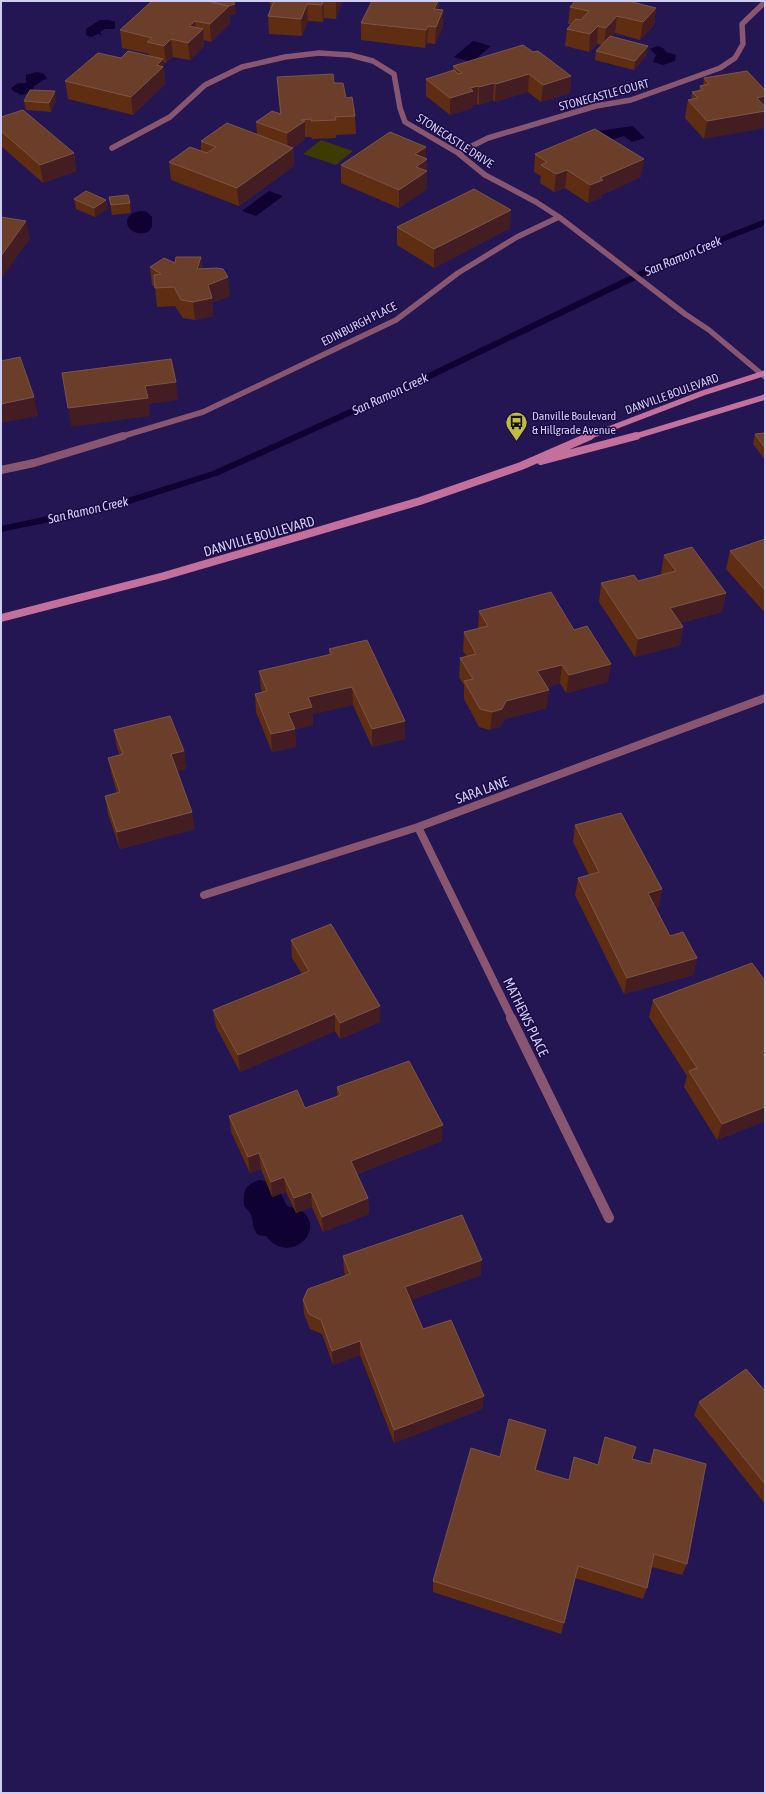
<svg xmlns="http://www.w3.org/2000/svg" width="766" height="1794" viewBox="0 0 766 1794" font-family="'Asap Condensed',sans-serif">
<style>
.green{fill:#3d3b00}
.water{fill:#0f0131}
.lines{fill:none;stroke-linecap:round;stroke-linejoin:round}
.stream{fill:#0f0131;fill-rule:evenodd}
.minor-far2{stroke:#895671;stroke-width:5.5}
.minor-far1{stroke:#895671;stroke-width:8}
.minor{stroke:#895671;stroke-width:10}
.secondary-far1{stroke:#c3709d;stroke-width:5.5}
.secondary{stroke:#c3709d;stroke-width:8}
.wall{fill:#5f2d11}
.shaded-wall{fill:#431d21}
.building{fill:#6b3e29;stroke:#7b5549}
.labels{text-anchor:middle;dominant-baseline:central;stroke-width:3;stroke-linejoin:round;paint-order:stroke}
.far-street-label{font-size:12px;fill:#cfcdf2;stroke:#1b0a46}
.far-poi-label{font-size:12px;fill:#cfcdf2;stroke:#1b0a46;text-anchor:start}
.far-water-label{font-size:13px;font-style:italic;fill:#d1cff8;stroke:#1b0a46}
.street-label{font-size:14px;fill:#cfcdf2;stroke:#1b0a46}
</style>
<rect width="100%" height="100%" fill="#241652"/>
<path class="green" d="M 321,140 L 353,151 L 336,165 L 303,154 Z"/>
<path class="water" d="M 100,20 L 109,20 L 115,22 L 115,29 L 105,29 L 100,32 L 102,35 L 98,34 L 91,37 L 86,35 L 86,29 Z
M 473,41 L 491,46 L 472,62 L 454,57 Z
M 658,46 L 663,48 L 666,52 L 676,55 L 675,61 L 663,65 L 653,62 L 656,55 L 650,49 Z
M 37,72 L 44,74 L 47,78 L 34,86 L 32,92 L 21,95 L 13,91 L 11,88 L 18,83 L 26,83 L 26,75 Z
M 633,126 L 645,138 L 632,142 L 624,136 L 608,141 L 598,131 Z
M 269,191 L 283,196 L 256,216 L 242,211 Z
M 142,211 L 147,212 L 152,217 L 152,227 L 148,232 C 125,239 118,212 142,211 Z
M 259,1180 C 278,1184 279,1190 287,1206 C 292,1208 298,1208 302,1211 C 327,1231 289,1266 266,1236 L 258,1235 C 248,1222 258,1219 244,1206 C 243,1190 245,1185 259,1180 Z"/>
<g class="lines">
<path class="stream" d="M 765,219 L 765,225 L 677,260 L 422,383 L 219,475 L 117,508 L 1,532 L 1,526 L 115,502 L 213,471 L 416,379 L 671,256 Z"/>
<path class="minor-far2" d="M 112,148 L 170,117 L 205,85 L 242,67 L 285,57 L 319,53 L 350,55 L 373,61 L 394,74 L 400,108 L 405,122 L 458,153 L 485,175 L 536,202 L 559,217 L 685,314 L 709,330 L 765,377
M 458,153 L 488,138 L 596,106 L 631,100 L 720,68 L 735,58 L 743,44 L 742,24 L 765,2
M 120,437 L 203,412 L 396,320 L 458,273 L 517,237 L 559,217"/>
<path class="minor-far1" d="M 1,470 L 34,463 L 123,436
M 418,827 L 512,1019
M 204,895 L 418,827 L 765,698"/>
<path class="minor" d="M 511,1018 L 609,1218"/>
<path class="secondary-far1" d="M 588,437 L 703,393 L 765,373
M 633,437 L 765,397"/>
<path class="secondary" d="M 541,461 L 636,436
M 1,618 L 164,576 L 420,501 L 521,466 L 590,436"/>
</g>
<path class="wall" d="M 152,1 L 233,1 L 236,14 L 230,15 L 230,23 L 211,42 L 204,40 L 204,46 L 190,60 L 173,57 L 166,63 L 163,62 L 165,77 L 164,78 L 165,84 L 133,115 L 68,99 L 65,81 L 121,58 L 149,56 L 149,54 L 122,48 L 120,30 Z
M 270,1 L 342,1 L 342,2 L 336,19 L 324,18 L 323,22 L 308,21 L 302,36 L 269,34 L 268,16 L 270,10 Z
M 372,1 L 439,1 L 439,9 L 443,10 L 443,27 L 435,44 L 427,43 L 425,48 L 361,40 L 361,23 Z
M 570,7 L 656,8 L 654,25 L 640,40 L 615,33 L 612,37 L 647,55 L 634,70 L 595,60 L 596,51 L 602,45 L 597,44 L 589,52 L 565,46 L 567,29 L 571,24 L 568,24 Z
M 533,52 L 571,76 L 570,93 L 541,102 L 528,92 L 495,102 L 493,100 L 479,105 L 477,104 L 473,105 L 472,108 L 450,115 L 426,96 L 426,79 L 453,71 L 453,66 Z
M 747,71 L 704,139 L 685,118 L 688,100 L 691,100 L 692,92 L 699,90 L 700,86 L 703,85 L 704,78 Z
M 277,77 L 334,83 L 346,98 L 355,116 L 356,134 L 336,135 L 336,138 L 312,139 L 311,137 L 305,137 L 305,139 L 293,148 L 294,166 L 239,206 L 171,180 L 169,162 L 201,151 L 201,141 L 257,134 L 256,122 L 280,114 L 278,95 Z
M 24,101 L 56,101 L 51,112 L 26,110 Z
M 1,117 L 74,153 L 76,171 L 43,183 L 1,146 Z
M 426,147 L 426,158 L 427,159 L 427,189 L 399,208 L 341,183 L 341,165 Z
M 535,154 L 641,177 L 601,195 L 601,198 L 588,203 L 565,188 L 554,192 L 540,183 L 541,176 L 534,172 Z
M 109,197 L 130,203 L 131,213 L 112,215 Z
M 74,199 L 106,200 L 107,209 L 95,217 L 76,209 Z
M 397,227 L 510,228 L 434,268 L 397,245 Z
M 201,257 L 202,268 L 230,296 L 212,302 L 213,316 L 195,320 L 183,318 L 175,306 L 157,307 L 155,287 L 152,285 L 150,267 L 175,263 Z
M 765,433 L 765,460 L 753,444 L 755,434 Z
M 765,539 L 765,613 L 726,569 L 730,551 Z
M 664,555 L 726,593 L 722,612 L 680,623 L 683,627 L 680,645 L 635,657 L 599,602 L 601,583 L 638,581 L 662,575 L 661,573 Z
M 479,611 L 574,630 L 608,682 L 566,693 L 560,683 L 547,687 L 547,708 L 505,719 L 500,727 L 490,730 L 479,727 L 464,699 L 464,685 L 459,677 L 460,658 L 467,657 L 463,651 L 464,632 L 478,629 Z
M 329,649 L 405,739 L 372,747 L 353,705 L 313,714 L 313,725 L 295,729 L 296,747 L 272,752 L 256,712 L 255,694 L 262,692 L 261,689 L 259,671 L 329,655 Z
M 114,730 L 184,751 L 186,769 L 177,771 L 195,829 L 120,849 L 108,814 L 105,796 L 117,793 L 112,776 L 108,758 L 120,755 L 117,748 Z
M 575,825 L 662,889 L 659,907 L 655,908 L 670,936 L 697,958 L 693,975 L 624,994 L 575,895 L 578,878 L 589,875 L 573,842 Z
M 291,940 L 380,1022 L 340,1039 L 335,1031 L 240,1072 L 216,1027 L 213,1010 L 302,974 L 292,958 Z
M 653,1000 L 765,1121 L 717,1140 L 684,1087 L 687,1076 L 649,1017 Z
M 337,1087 L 442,1141 L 357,1174 L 368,1198 L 369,1214 L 323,1232 L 312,1207 L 296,1213 L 286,1192 L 272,1197 L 261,1169 L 250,1173 L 231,1132 L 229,1116 L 305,1108 L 337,1097 Z
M 343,1256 L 481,1275 L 411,1300 L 423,1329 L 484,1396 L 482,1409 L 394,1443 L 360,1355 L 333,1365 L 322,1334 L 310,1329 L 304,1314 L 303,1300 L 345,1275 L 344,1270 Z
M 765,1391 L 765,1504 L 694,1415 L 699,1402 Z
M 605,1437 L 632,1459 L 649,1463 L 654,1449 L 687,1564 L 682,1575 L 652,1567 L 647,1588 L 643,1599 L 575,1578 L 561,1634 L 433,1592 L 433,1581 L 500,1457 L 543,1442 L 536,1470 L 568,1480 L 598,1465 Z"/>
<path class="shaded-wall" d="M 323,1 L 324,18 L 323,22 L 322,5 Z
M 336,1 L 342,1 L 342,2 L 336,19 Z
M 438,1 L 439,1 L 439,14 L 434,9 Z
M 235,4 L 236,14 L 230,15 L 230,23 L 211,42 L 210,24 L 216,8 Z
M 307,4 L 308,21 L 302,36 L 301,19 Z
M 656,8 L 654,25 L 640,40 L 643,22 Z
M 443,10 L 443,27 L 435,44 L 436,27 Z
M 617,16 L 615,33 L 604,45 L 606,28 Z
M 195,21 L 196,36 L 203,29 L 204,46 L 190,60 L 188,43 L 189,26 Z
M 428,26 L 427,43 L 425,48 L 426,30 Z
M 598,26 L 597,44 L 589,52 L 590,34 Z
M 171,39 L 173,57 L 166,63 L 164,46 Z
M 648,46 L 647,55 L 634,70 L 635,61 Z
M 163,59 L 165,77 L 164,78 L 165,84 L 133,115 L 131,97 L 157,65 Z
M 529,74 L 528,92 L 495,102 L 496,84 Z
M 571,76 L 570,93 L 541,102 L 543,85 Z
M 494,83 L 493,100 L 479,105 L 479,87 Z
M 478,86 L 477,104 L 473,105 L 472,108 L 450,115 L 450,98 L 470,88 Z
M 55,91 L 56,101 L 51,112 L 49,103 Z
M 765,96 L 765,128 L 704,139 L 707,121 L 757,98 Z
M 305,121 L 305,139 L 288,151 L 287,133 Z
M 426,147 L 426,160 L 427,159 L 427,189 L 399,208 L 399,190 L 415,154 Z
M 293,148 L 294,166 L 239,206 L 237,188 Z
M 74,153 L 76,171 L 43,183 L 40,165 Z
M 644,159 L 641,177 L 601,195 L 601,198 L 588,203 L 590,185 L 600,178 Z
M 567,170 L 565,188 L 554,192 L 556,174 Z
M 106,200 L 107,209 L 95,217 L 94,208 Z
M 511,210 L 510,228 L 434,268 L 434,249 Z
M 26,221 L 30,239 L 1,279 L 1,256 Z
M 201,257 L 202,275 L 197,269 Z
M 228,277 L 230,296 L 212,302 L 213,316 L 195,320 L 193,302 L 208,285 Z
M 176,382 L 178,400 L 149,404 L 150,416 L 71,427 L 68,408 L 145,386 Z
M 34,397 L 38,416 L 1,423 L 1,404 Z
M 726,593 L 722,612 L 667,626 L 670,608 Z
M 683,627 L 680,645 L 635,657 L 638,639 Z
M 611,664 L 608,682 L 566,693 L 569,675 Z
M 562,665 L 560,683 L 535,690 L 537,671 Z
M 352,687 L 353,705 L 313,714 L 313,725 L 295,729 L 296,747 L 272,752 L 271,734 L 288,713 L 308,697 Z
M 549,690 L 547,708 L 505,719 L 500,727 L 490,730 L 492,712 L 506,701 Z
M 405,721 L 405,739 L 372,747 L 372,729 Z
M 184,751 L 186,769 L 173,772 L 171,754 Z
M 192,812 L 195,829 L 120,849 L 117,832 Z
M 662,889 L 659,907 L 644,911 L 648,893 Z
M 697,958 L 693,975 L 624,994 L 627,978 Z
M 380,1006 L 380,1022 L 340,1039 L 340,1023 Z
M 335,1014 L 335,1031 L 240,1072 L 238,1055 Z
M 765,1051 L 765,1065 L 762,1052 Z
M 765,1107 L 765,1121 L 717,1140 L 722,1124 Z
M 443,1125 L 442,1141 L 351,1176 L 351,1161 Z
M 259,1153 L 261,1169 L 250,1173 L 248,1157 Z
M 284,1177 L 286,1192 L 272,1197 L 271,1182 Z
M 311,1192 L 312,1207 L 296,1213 L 294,1198 Z
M 368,1198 L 369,1214 L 323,1232 L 322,1217 Z
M 482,1260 L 481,1275 L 405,1302 L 405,1287 Z
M 360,1341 L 360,1355 L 333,1365 L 332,1351 Z
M 484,1396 L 482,1409 L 394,1443 L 394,1430 Z
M 546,1430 L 543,1442 L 532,1483 L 535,1470 Z"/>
<path class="building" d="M 152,1 L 206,1 L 229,6 L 210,24 L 195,21 L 189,26 L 203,29 L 188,43 L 171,39 L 164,46 L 147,42 L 152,38 L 120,30 Z
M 211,1 L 233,1 L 235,4 L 228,6 L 212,2 Z
M 274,1 L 323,1 L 322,5 L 307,4 L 301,19 L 268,16 Z
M 372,1 L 438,1 L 434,9 L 443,10 L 436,27 L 428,26 L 426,30 L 361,23 Z
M 575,1 L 628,1 L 656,8 L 643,22 L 617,16 L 606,28 L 598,26 L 590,34 L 567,29 L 576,19 L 581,20 L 589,11 L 570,7 Z
M 610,36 L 648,46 L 635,61 L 596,51 Z
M 523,45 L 533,52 L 538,51 L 571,76 L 543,85 L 529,74 L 496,84 L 494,83 L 479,87 L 478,86 L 470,88 L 473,91 L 450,98 L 426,79 L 454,70 L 458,74 L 462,73 L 453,66 Z
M 128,51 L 163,59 L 157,65 L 163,67 L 131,97 L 65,81 L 98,53 L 121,58 Z
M 747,71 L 765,90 L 765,96 L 757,98 L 765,107 L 765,111 L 707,121 L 688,100 L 698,98 L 692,92 L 703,90 L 700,86 L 709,84 L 704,78 Z
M 333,74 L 334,83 L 343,83 L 346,98 L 352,97 L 355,116 L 335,117 L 336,120 L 311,121 L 311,119 L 301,120 L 305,121 L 287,133 L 256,122 L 272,111 L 281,114 L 277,77 Z
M 30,90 L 55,91 L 49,103 L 24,101 Z
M 23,110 L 74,153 L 40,165 L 1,131 L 1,117 Z
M 227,123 L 293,148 L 237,188 L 169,162 L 190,147 L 207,153 L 216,147 L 201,141 Z
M 595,129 L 644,159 L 600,178 L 603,180 L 590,185 L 567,170 L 556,174 L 541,165 L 547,162 L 535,154 Z
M 390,132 L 426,147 L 415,154 L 427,159 L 416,167 L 427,171 L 399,190 L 341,165 Z
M 474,189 L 511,210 L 434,249 L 397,227 Z
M 86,191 L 106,200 L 94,208 L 74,199 Z
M 128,195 L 130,203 L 111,205 L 109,197 Z
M 1,217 L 26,221 L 1,256 Z
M 176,257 L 201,257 L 197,269 L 217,268 L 223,269 L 228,277 L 208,285 L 212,298 L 193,302 L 181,300 L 174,287 L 155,288 L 154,275 L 161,274 L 150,267 L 164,258 L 175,263 Z
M 20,357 L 34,397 L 1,404 L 1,361 Z
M 171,359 L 176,382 L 145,386 L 148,398 L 68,408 L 62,373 Z
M 765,433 L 765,448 L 755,434 Z
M 765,539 L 765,590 L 730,551 Z
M 692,547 L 726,593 L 670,608 L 683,627 L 638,639 L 601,583 L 634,575 L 638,581 L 676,571 L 664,555 Z
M 551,592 L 574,630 L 587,626 L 611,664 L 569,675 L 562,665 L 537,671 L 549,690 L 506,701 L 502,709 L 492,712 L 480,709 L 464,681 L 473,679 L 460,658 L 476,654 L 464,632 L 488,626 L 479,611 Z
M 367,640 L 405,721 L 372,729 L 352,687 L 308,697 L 312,707 L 288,713 L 295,729 L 271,734 L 255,694 L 267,691 L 259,671 L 332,654 L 329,649 Z
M 170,716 L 184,751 L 171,754 L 192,812 L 117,832 L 105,796 L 120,792 L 108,758 L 123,754 L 114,730 Z
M 621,813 L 662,889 L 648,893 L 670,936 L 683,932 L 697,958 L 627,978 L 578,878 L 599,872 L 575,825 Z
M 331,924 L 380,1006 L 340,1023 L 335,1014 L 238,1055 L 213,1010 L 309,971 L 291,940 Z
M 752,963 L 765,981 L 765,1051 L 762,1052 L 765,1057 L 765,1107 L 722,1124 L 689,1071 L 697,1068 L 653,1000 Z
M 409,1061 L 443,1125 L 351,1161 L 368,1198 L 322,1217 L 311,1192 L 294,1198 L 284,1177 L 271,1182 L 259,1153 L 248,1157 L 229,1116 L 297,1090 L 305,1108 L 341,1095 L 337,1087 Z
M 462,1215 L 482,1260 L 405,1287 L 423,1329 L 451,1320 L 484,1396 L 394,1430 L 360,1341 L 332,1351 L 321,1320 L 309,1314 L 303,1300 L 308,1289 L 350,1274 L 343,1256 Z
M 746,1369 L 765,1391 L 765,1484 L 699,1402 Z
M 509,1419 L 546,1430 L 535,1470 L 569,1480 L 574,1457 L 598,1465 L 605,1437 L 636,1447 L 632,1459 L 651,1464 L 654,1449 L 706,1464 L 687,1564 L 654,1554 L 647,1588 L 578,1566 L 564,1623 L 433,1581 L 471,1448 L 500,1457 Z"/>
<defs>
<symbol id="bus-pin" viewBox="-11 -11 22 30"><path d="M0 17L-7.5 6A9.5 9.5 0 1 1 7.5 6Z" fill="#c1bd3f" stroke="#1b0a46"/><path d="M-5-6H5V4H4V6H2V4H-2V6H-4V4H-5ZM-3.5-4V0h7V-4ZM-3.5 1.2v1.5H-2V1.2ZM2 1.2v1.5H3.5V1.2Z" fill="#111"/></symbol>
</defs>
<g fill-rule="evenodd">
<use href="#bus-pin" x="504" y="410" width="25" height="34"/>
</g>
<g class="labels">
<g class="far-street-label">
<text transform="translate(604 95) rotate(-15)">STONECASTLE COURT</text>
<text transform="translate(455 141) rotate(33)">STONECASTLE DRIVE</text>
<text transform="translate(359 324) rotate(-27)">EDINBURGH PLACE</text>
<text transform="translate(672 394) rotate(-20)">DANVILLE BOULEVARD</text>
</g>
<g class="far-poi-label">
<text x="532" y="416">Danville Boulevard<tspan x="532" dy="14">&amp; Hillgrade Avenue</tspan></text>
</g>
<g class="far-water-label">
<text transform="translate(683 256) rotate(-23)">San Ramon Creek</text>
<text transform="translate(390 394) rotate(-25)">San Ramon Creek</text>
<text transform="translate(88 510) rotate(-13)">San Ramon Creek</text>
</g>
<g class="street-label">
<text transform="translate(259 536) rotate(-16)">DANVILLE BOULEVARD</text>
<text transform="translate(482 790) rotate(-20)">SARA LANE</text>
<text transform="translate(526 1017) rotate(64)">MATHEWS PLACE</text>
</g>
</g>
<rect width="766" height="1794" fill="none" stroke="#cfcdf2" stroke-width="4"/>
</svg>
